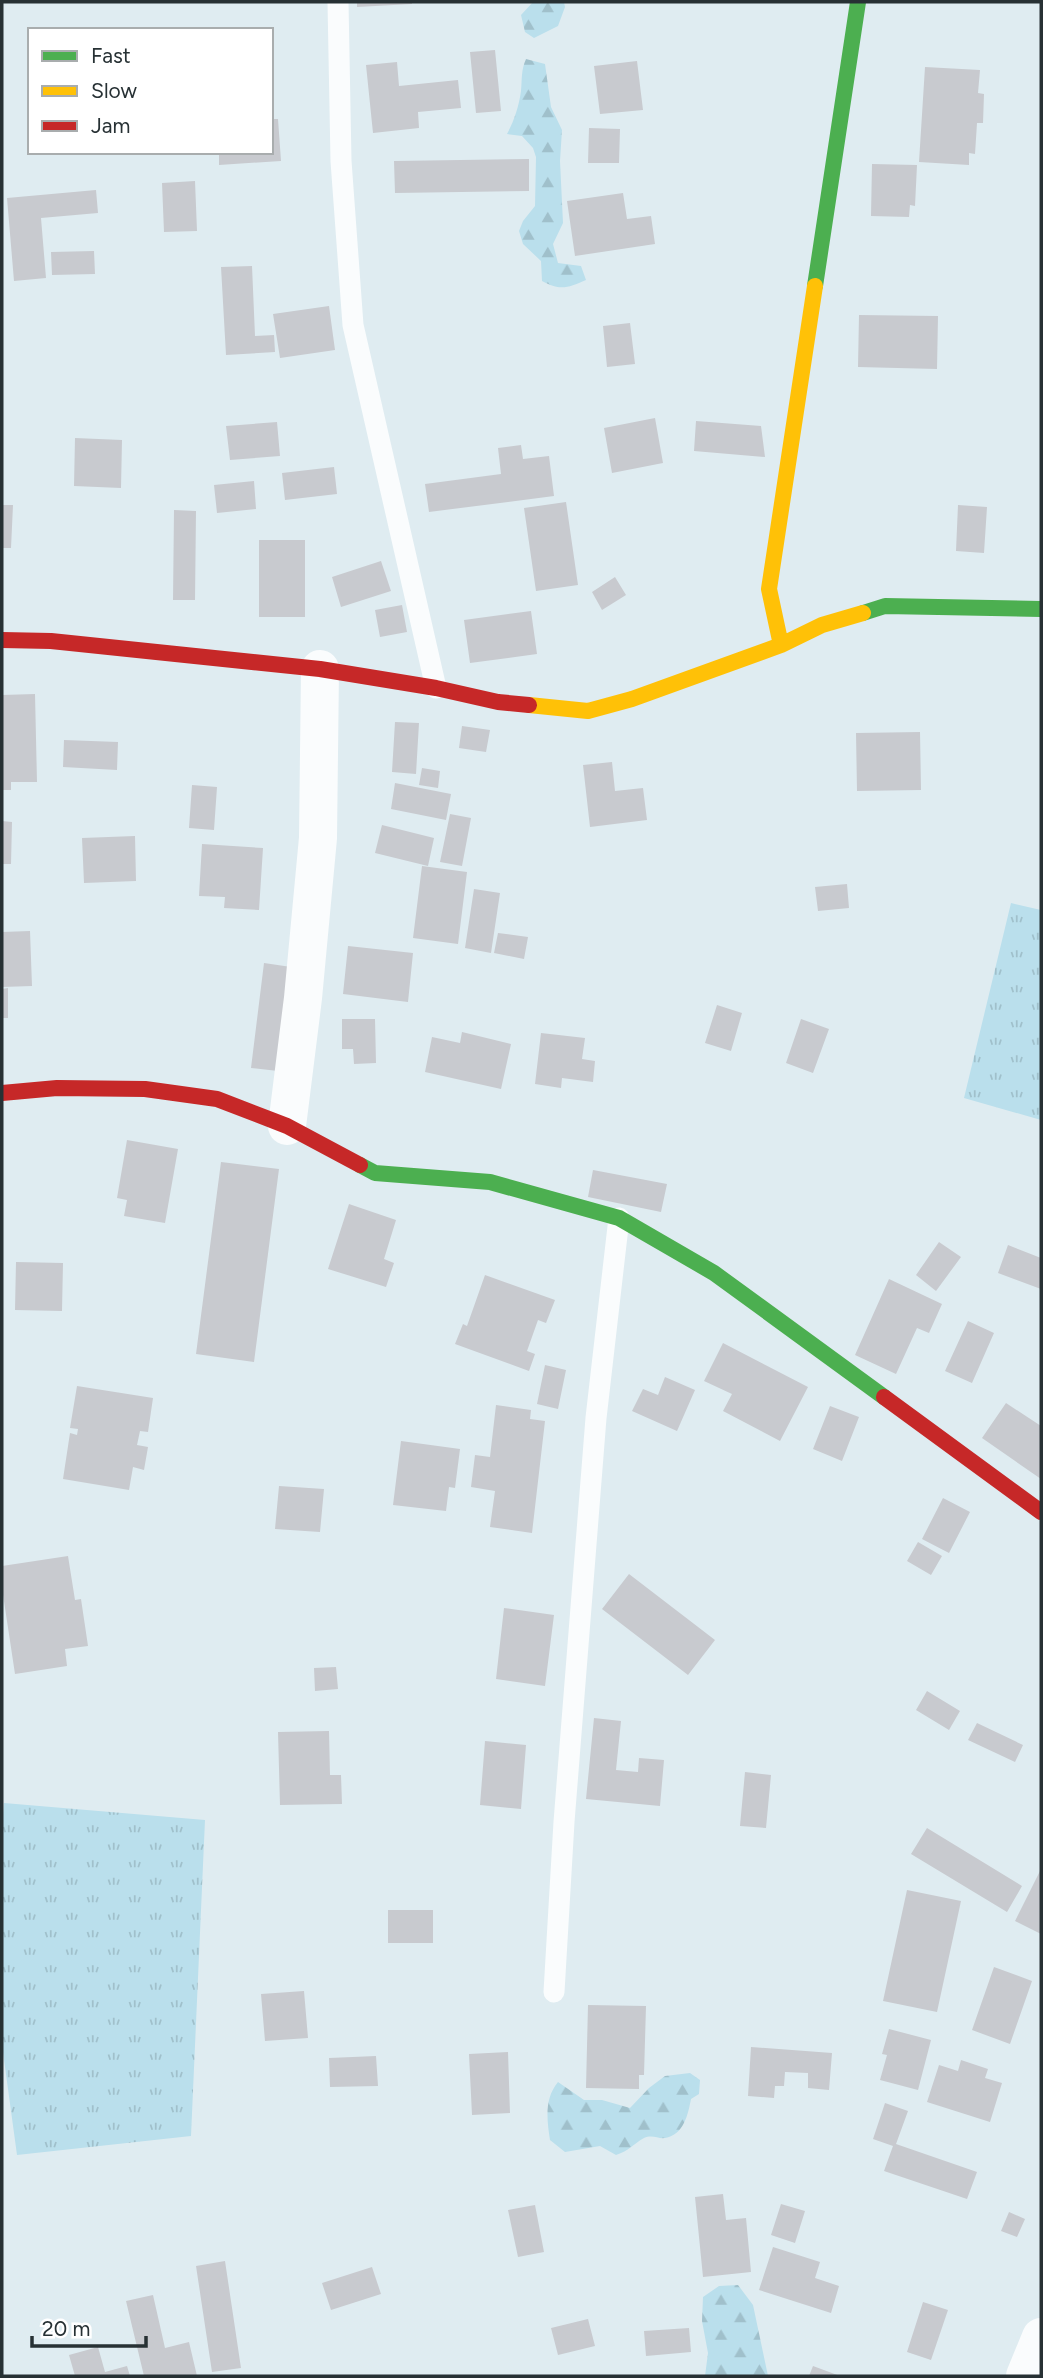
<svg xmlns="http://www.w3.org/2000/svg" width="1043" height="2378" viewBox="0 0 1043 2378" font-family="Figtree,sans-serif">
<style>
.grass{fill:url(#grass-tufts)}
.forest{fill:url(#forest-firs)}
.building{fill:#c8cacf}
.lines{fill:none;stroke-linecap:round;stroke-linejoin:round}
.lane{stroke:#fafcfd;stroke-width:21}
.street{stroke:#fafcfd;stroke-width:38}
.fast{stroke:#4caf50;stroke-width:16}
.slow{stroke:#ffc107;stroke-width:16}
.jam{stroke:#c62828;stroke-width:16}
</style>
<defs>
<pattern id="grass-tufts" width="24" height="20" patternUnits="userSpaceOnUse" patternTransform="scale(1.75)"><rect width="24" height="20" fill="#badfec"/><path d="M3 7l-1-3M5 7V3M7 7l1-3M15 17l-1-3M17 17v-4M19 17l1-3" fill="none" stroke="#a0c0cb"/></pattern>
<pattern id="forest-firs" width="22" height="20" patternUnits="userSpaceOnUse" patternTransform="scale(1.75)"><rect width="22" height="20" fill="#badfec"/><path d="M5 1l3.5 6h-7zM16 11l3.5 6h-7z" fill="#a0c0cb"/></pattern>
</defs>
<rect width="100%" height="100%" fill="#dfecf1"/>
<path class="grass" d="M 1011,903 L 1041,910 L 1041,1120 L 964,1098 Z
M 4,1803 L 205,1820 L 191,2136 L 17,2155 L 2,2045 L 2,1825 Z"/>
<path class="forest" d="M 533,2 L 564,2 L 565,7 L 558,26 L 534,38 L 525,32 L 521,15 Z
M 526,59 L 545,64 L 551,107 L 562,130 L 560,161 L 563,223 L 553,244 L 558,263 L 581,266 L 586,280 C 568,288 560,291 542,281 L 541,261 L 523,244 L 519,231 L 523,221 L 535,206 L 536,157 L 533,148 L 522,136 L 507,134 C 514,121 519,106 521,91 C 522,79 521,70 526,59 Z
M 690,2073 L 700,2080 L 699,2094 L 691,2099 C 688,2114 684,2135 665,2138 C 658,2139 652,2134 644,2138 C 633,2144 629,2151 616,2155 L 600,2146 L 565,2152 L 550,2140 C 547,2120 544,2099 558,2082 L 584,2100 L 602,2100 L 630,2108 L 649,2088 L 665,2076 Z
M 738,2285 L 753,2305 L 768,2376 L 705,2376 L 708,2353 L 702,2321 L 703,2297 L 719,2286 Z"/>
<path class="building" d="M 357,2 L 412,2 L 412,4 L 357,7 Z
M 495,50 L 501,111 L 476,113 L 470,52 Z
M 637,61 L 643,110 L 600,114 L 594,66 Z
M 397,62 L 399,86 L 458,80 L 461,108 L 418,112 L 419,128 L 373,133 L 366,65 Z
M 925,67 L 980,70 L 978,93 L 984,94 L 983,123 L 977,123 L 975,154 L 969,153 L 969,165 L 919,162 Z
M 271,119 L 278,119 L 281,161 L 219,165 L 219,152 L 271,152 Z
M 589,128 L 620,129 L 619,163 L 588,163 Z
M 529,159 L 529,191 L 395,193 L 394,161 Z
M 872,164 L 917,165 L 915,206 L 910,205 L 909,217 L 871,216 Z
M 195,181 L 197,231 L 164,232 L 162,183 Z
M 96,190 L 98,213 L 41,218 L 46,278 L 14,281 L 7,198 Z
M 623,193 L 627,219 L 651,216 L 655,244 L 575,256 L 567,201 Z
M 94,251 L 95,274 L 52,275 L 51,252 Z
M 252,266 L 255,336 L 274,335 L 275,352 L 226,355 L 221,267 Z
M 329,306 L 335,350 L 280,358 L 273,314 Z
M 859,315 L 938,316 L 937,369 L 858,367 Z
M 630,323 L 635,364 L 607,367 L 603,326 Z
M 655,418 L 663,463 L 612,473 L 604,428 Z
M 696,421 L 761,426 L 765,457 L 694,451 Z
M 277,422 L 280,456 L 230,460 L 226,426 Z
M 75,438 L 122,440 L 121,488 L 74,486 Z
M 521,445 L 523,459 L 549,456 L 554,496 L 429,512 L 425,484 L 501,474 L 498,448 Z
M 334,467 L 337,494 L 285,500 L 282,473 Z
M 254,481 L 256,509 L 217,513 L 214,485 Z
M 566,502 L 578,585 L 536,591 L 524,508 Z
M 2,505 L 13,505 L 11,548 L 2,548 Z
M 958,505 L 987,507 L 984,553 L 956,551 Z
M 174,510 L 196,511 L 195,600 L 173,600 Z
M 259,540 L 305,540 L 305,617 L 259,617 Z
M 381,561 L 391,591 L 341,607 L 332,577 Z
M 615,577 L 626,595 L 602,610 L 592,592 Z
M 402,605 L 407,632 L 380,637 L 375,610 Z
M 531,611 L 537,654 L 470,663 L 464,620 Z
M 35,694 L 37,782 L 11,782 L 11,790 L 2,790 L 2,695 Z
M 395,722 L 419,723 L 416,774 L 392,772 Z
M 462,726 L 490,730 L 486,752 L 459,748 Z
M 920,732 L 921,790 L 857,791 L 856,733 Z
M 64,740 L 118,742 L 117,770 L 63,767 Z
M 612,762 L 615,791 L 643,788 L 647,820 L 590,827 L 583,765 Z
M 422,768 L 440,771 L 438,788 L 419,785 Z
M 395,783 L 451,794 L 446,820 L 391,809 Z
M 192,785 L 217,787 L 214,830 L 189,828 Z
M 450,814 L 471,818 L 462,866 L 440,862 Z
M 2,821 L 12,822 L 11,864 L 2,864 Z
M 382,825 L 434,838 L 428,866 L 375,853 Z
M 135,836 L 136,881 L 84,883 L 82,838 Z
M 202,844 L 263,848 L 259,910 L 224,908 L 225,897 L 199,896 Z
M 422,866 L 467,872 L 458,944 L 413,938 Z
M 847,884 L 849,908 L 818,911 L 815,887 Z
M 474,889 L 500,893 L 491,953 L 465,948 Z
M 30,931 L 32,986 L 2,987 L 2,932 Z
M 498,933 L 528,937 L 524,959 L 494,953 Z
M 348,946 L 413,953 L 408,1002 L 343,994 Z
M 264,963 L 291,967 L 278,1071 L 251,1068 Z
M 8,988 L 8,1018 L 2,1018 L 2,989 Z
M 717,1005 L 742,1013 L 731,1051 L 705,1043 Z
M 342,1019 L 375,1019 L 376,1063 L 354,1064 L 353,1049 L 342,1049 Z
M 801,1019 L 829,1029 L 813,1073 L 786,1063 Z
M 462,1032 L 511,1044 L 501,1089 L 425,1072 L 432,1037 L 460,1043 Z
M 541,1033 L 585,1038 L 582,1059 L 595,1061 L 593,1082 L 562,1078 L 561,1088 L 535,1084 Z
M 127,1140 L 178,1149 L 165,1223 L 124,1216 L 127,1200 L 117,1198 Z
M 221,1162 L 279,1169 L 254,1362 L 196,1354 Z
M 593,1170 L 667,1184 L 661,1212 L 588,1197 Z
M 349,1204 L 396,1220 L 384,1259 L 394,1263 L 386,1287 L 328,1269 Z
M 939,1242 L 961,1257 L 936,1291 L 916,1275 Z
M 1008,1245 L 1041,1258 L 1041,1289 L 998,1273 Z
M 16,1262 L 63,1263 L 62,1311 L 15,1310 Z
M 485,1275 L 555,1300 L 546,1323 L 538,1320 L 527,1351 L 535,1354 L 529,1371 L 455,1344 L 463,1324 L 467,1326 Z
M 889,1279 L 942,1304 L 929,1333 L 917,1328 L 896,1374 L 855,1355 Z
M 968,1321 L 994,1333 L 972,1383 L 945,1371 Z
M 723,1343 L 808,1387 L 780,1441 L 723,1411 L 732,1394 L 704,1381 Z
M 545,1365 L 566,1370 L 558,1409 L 537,1404 Z
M 665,1377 L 695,1390 L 677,1431 L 632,1411 L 643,1389 L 658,1395 Z
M 77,1386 L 153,1398 L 148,1432 L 140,1431 L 137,1445 L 148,1447 L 144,1470 L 133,1467 L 129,1490 L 63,1479 L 70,1433 L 77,1435 L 78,1429 L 70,1428 Z
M 1006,1403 L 1041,1426 L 1041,1479 L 982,1438 Z
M 496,1405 L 531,1410 L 530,1419 L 545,1421 L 532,1533 L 490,1527 L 495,1491 L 471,1487 L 475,1455 L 490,1457 Z
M 830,1406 L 859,1417 L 842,1461 L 813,1449 Z
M 401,1441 L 460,1449 L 455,1488 L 449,1487 L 446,1511 L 393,1505 Z
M 279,1486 L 324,1489 L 320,1532 L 275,1529 Z
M 943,1498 L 970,1512 L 949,1553 L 922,1539 Z
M 918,1542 L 942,1556 L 931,1575 L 907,1561 Z
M 68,1556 L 75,1600 L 81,1599 L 88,1646 L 65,1649 L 67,1666 L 15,1674 L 2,1588 L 2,1566 Z
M 629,1574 L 715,1640 L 688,1675 L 602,1609 Z
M 504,1608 L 554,1615 L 545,1686 L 496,1679 Z
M 336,1667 L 338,1689 L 315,1691 L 314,1668 Z
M 927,1691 L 960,1711 L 949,1730 L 916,1710 Z
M 594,1718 L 621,1721 L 616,1770 L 638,1772 L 639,1758 L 664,1760 L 660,1806 L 586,1799 Z
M 977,1723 L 1023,1745 L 1015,1762 L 968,1740 Z
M 329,1731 L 330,1775 L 341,1775 L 342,1804 L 280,1805 L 278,1732 Z
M 485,1741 L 526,1745 L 521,1809 L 480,1805 Z
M 745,1772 L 771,1775 L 766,1828 L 740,1826 Z
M 927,1828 L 1022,1886 L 1007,1912 L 911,1854 Z
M 1041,1869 L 1041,1934 L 1015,1921 Z
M 907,1890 L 961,1901 L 937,2012 L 883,2001 Z
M 388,1910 L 433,1910 L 433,1943 L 388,1943 Z
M 994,1967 L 1032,1981 L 1010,2044 L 972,2030 Z
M 304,1991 L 308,2038 L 265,2041 L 261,1994 Z
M 588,2005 L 646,2006 L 644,2075 L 639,2075 L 639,2089 L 586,2088 Z
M 889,2029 L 931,2040 L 918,2090 L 880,2080 L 887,2055 L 882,2054 Z
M 751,2047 L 832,2053 L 829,2090 L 808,2088 L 808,2073 L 785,2072 L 784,2086 L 775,2086 L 774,2098 L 748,2096 Z
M 508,2052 L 510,2113 L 472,2115 L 469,2054 Z
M 376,2056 L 378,2086 L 330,2087 L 329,2058 Z
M 961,2060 L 988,2069 L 985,2078 L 1002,2083 L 990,2122 L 927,2102 L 939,2065 L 958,2071 Z
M 885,2103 L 908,2111 L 896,2144 L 977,2172 L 967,2199 L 884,2171 L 893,2146 L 873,2139 Z
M 723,2194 L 726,2220 L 746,2218 L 751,2272 L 703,2277 L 695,2197 Z
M 781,2204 L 805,2211 L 795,2243 L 771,2235 Z
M 535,2205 L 544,2252 L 518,2257 L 508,2210 Z
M 1009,2212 L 1025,2219 L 1017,2237 L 1001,2231 Z
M 773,2247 L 820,2262 L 815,2278 L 839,2286 L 831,2313 L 759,2290 Z
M 225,2261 L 241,2368 L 212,2372 L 196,2266 Z
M 372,2267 L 381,2294 L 331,2310 L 322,2283 Z
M 153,2295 L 165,2348 L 189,2342 L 197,2376 L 144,2376 L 126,2301 Z
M 923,2302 L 948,2310 L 931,2360 L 907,2352 Z
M 588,2319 L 595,2346 L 558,2355 L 551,2328 Z
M 689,2328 L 691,2352 L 646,2356 L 644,2331 Z
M 98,2347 L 105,2372 L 127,2366 L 130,2376 L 75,2376 L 69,2355 Z
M 813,2366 L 840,2376 L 809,2376 Z"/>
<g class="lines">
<path class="lane" d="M 338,2 L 341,161 L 353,325 L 436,688
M 554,1992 L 564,1822 L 596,1418 L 619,1218"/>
<path class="street" d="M 287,1126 L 303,998 L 318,838 L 320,669
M 1025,2376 L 1041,2337"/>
<path class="fast" d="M 815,286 L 858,2
M 863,613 L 885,606 L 1041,609
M 360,1165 L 375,1173 L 490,1182 L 619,1218 L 714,1273 L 884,1397"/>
<path class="slow" d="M 781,645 L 769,589 L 815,286
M 529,705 L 588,711 L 632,699 L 781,645 L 822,625 L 863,613"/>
<path class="jam" d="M 2,640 L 51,641 L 320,669 L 436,688 L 498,702 L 529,705
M 2,1093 L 57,1088 L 145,1089 L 217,1099 L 287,1126 L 360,1165
M 884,1397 L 1041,1512"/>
</g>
<rect width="1043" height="2378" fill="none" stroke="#273134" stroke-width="7"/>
<rect x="28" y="28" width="245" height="126" fill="#ffffff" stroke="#a9adae" stroke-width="2"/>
<rect x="42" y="51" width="35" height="10" fill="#4caf50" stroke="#a9adae" stroke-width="2"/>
<text x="91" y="63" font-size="21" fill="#273134">Fast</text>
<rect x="42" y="86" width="35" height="10" fill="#ffc107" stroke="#a9adae" stroke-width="2"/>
<text x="91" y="98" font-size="21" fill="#273134">Slow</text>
<rect x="42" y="121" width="35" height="10" fill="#c62828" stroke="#a9adae" stroke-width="2"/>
<text x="91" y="133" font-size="21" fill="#273134">Jam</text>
<path d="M32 2336v10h114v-10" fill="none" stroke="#273134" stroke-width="3.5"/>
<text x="42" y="2336" font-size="21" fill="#273134" stroke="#ffffff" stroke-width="5" paint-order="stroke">20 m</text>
</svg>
